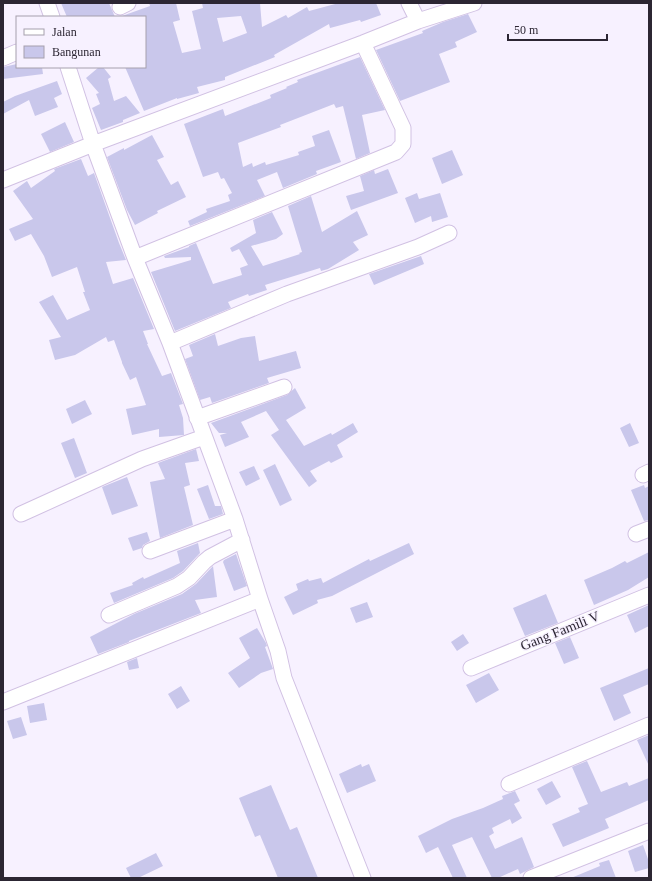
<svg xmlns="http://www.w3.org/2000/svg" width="652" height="881" viewBox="0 0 652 881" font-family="'Times New Roman',serif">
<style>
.building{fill:#c9c7eb;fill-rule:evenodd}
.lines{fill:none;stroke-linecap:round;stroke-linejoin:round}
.street-casing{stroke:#d1c1e3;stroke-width:17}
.street{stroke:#fff;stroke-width:15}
.labels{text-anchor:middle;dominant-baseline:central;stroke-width:3;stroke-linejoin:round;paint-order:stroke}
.street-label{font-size:14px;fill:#2c2633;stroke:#f7f1ff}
</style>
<rect width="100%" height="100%" fill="#f7f1ff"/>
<path class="building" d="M 61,3 L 109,3 L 115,17 L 67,17 Z
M 149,3 L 176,3 L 180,20 L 173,22 L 182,53 L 201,49 L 192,11 L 203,8 L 202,3 L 260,3 L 262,27 L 286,15 L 288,18 L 307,7 L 309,11 L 339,3 L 376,3 L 381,15 L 361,22 L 360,20 L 330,28 L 329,24 L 274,55 L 275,57 L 225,77 L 225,80 L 197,87 L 199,93 L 177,99 L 177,98 L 144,111 L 125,67 L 145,67 L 145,17 L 122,17 L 122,16 L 150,6 ZM 241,16 L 247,33 L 223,42 L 217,18 Z
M 468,14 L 477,32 L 455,42 L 457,47 L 439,54 L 450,82 L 400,101 L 376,50 L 423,33 L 422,31 L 443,22 Z
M 360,57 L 385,110 L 362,115 L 370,153 L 356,159 L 343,106 L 336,108 L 334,104 L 280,125 L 281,127 L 238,143 L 243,167 L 252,163 L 253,167 L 265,162 L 266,165 L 299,155 L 298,152 L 315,146 L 312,136 L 329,130 L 341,162 L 316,171 L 317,174 L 283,188 L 277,172 L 257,180 L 265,196 L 190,226 L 188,221 L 207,212 L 206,209 L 230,201 L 228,195 L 232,193 L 224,178 L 221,179 L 218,172 L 203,177 L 184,124 L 223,109 L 225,116 L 271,98 L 270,95 L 287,88 L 286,87 L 298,82 L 297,80 Z
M 17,64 L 17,67 L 42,67 L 43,74 L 3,79 L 3,67 Z
M 99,67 L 103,67 L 111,77 L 108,79 L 114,101 L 126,96 L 140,113 L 123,120 L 123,122 L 101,130 L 92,108 L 100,104 L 96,94 L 99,93 L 86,78 Z
M 57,81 L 62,94 L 54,98 L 58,107 L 35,116 L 29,100 L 3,114 L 3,102 L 15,96 Z
M 65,122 L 74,142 L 50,152 L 41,134 Z
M 152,135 L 164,157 L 157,160 L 171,185 L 178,181 L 186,197 L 157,211 L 158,213 L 135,225 L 127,210 L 107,157 L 124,148 L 124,150 Z
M 452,150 L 463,175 L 442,184 L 432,158 Z
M 81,159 L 88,176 L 94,173 L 119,243 L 126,260 L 106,262 L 113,284 L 133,278 L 154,329 L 143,331 L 148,344 L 147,344 L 162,376 L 171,373 L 183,404 L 179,405 L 183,418 L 184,435 L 159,437 L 159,429 L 132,435 L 126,409 L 146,405 L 136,377 L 130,380 L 122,363 L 122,362 L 114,340 L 108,342 L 106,337 L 75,355 L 55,360 L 49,340 L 61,337 L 39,302 L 53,295 L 67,320 L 90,310 L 83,292 L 85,292 L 77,267 L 52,277 L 44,256 L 31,234 L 15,241 L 9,229 L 33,219 L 13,191 L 27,181 L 31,188 L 55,171 L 54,169 Z
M 388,169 L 398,193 L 351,210 L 346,196 L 364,191 L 360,176 L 374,170 L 375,174 Z
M 417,193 L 419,199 L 440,193 L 448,217 L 432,222 L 431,216 L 415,223 L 405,198 Z
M 311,196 L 322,232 L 357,211 L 368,235 L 353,242 L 359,250 L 328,269 L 321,271 L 320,268 L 265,285 L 267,290 L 249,296 L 248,294 L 228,302 L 231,308 L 175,331 L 151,272 L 191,260 L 191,257 L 165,258 L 164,256 L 189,247 L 189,246 L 196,243 L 213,284 L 242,275 L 240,268 L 248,265 L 239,249 L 232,252 L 230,248 L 256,233 L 253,220 L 272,212 L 283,234 L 276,239 L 251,246 L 263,266 L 300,254 L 299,253 L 302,252 L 288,206 Z
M 421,256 L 424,264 L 374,285 L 369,274 Z
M 215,334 L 218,346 L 241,338 L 255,336 L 259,361 L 296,351 L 301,368 L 267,378 L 269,383 L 212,403 L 210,397 L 200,400 L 185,359 L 193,356 L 189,345 Z
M 295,388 L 306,408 L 286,420 L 304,446 L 331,433 L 332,435 L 353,423 L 358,432 L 337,445 L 343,457 L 331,463 L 329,461 L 310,471 L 317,481 L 309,487 L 271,435 L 279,430 L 266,411 L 241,422 L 249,437 L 225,447 L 220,435 L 227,433 L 219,433 L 211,423 L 287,395 Z
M 85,400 L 92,414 L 72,424 L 66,409 Z
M 630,423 L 639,443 L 629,447 L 620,428 Z
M 74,438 L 87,473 L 75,478 L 61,443 Z
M 196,449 L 199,461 L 185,463 L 190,485 L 184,487 L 193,525 L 160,538 L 150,482 L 165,479 L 158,463 Z
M 275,464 L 292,500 L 280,506 L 263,470 Z
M 254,466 L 260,479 L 246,486 L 239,472 Z
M 127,477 L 138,506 L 112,515 L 102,487 Z
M 208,485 L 215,506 L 221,506 L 223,514 L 209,519 L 197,489 Z
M 644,485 L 645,488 L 649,486 L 649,520 L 644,521 L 631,490 Z
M 147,532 L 150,541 L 143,545 L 142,548 L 133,551 L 128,538 Z
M 198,543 L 200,553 L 183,571 L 173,578 L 114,603 L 110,593 L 133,585 L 132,583 L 143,577 L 144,579 L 180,563 L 177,551 Z
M 409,543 L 414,554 L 332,596 L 317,600 L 318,603 L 293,615 L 284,597 L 298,590 L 296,584 L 308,579 L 309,581 L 321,578 L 323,583 L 369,559 L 370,561 Z
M 649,552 L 649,577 L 628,590 L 594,605 L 584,580 L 612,568 L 625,561 L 627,563 Z
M 236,554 L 247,586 L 234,591 L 223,562 L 224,560 Z
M 213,566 L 217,597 L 195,600 L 201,613 L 129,641 L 129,642 L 98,654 L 90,637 L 134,614 L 182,594 L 196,584 Z
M 546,594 L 558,623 L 525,636 L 513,608 Z
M 367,602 L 373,617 L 356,623 L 350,608 Z
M 649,605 L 649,626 L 635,633 L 627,615 Z
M 257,628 L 266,643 L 267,646 L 265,647 L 273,669 L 261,673 L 239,688 L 228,673 L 250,658 L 239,638 Z
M 463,634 L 469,643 L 457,651 L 451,642 Z
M 570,637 L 579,658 L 564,664 L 555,643 Z
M 137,658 L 139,668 L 129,670 L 127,662 Z
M 649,668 L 649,684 L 623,695 L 631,713 L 614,721 L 600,688 Z
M 489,673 L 499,690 L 476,703 L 466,685 Z
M 181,686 L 190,701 L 177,709 L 168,694 Z
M 44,703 L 47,720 L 30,723 L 27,706 Z
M 21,717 L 27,735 L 13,739 L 7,721 Z
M 649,735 L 649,766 L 637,740 Z
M 587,761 L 601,792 L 627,782 L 629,786 L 649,778 L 649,800 L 605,819 L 609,828 L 563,847 L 552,824 L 580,812 L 578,808 L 588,804 L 572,767 Z
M 361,764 L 362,767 L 369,764 L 376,781 L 347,793 L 339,774 Z
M 552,781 L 561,797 L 546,805 L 537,789 Z
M 271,785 L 290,830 L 297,827 L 318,878 L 278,878 L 260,835 L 255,837 L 239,798 Z
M 515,791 L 520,801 L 514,804 L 522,818 L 512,824 L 510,819 L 492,828 L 494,833 L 489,836 L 495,849 L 522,837 L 534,867 L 520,874 L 518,869 L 498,878 L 492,878 L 472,837 L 452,845 L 467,878 L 453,878 L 438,847 L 426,853 L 418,836 L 452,819 L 483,808 L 503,799 L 502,796 Z
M 643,845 L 649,862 L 649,868 L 635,872 L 628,851 Z
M 156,853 L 163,866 L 138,878 L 131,878 L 126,868 Z
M 609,860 L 616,878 L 571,878 L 600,866 L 599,863 Z"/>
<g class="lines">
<defs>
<path id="street" d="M 47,3 L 52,17
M 409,3 L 418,21
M 120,7 L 128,3
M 3,58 L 17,52
M 68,67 L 93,144 L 135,258 L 170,343 L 235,519 L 260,599 L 278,651 L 284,678 L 363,878
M 3,180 L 93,144 L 363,43 L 418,21 L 474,3
M 135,258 L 396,152 L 403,144 L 403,128 L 363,43
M 170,343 L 287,294 L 418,247 L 449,233
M 197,418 L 284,387
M 643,475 L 649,472
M 21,514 L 142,459 L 204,437
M 636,534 L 649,529
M 150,551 L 235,519
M 109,615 L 177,586 L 189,578 L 204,562 L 210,557 L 242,540
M 471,668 L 649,595
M 3,702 L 260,599
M 509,784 L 649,725
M 531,878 L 649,831"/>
</defs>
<use href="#street" class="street-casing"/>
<use href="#street" class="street"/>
</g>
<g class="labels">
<g class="street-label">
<text transform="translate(560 631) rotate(-22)">Gang Famili V</text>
</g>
</g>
<rect width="652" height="881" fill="none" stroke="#2c2633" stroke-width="8"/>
<rect x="16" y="16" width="130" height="52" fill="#f7f1ff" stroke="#a6a0ad"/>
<rect x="24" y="29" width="20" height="6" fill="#ffffff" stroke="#a6a0ad"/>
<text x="52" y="36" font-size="12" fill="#2c2633">Jalan</text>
<rect x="24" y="46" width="20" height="12" fill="#c9c7eb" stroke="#a6a0ad"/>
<text x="52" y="56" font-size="12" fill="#2c2633">Bangunan</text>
<path d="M508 34v6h99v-6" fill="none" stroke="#2c2633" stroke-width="2"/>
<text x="514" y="34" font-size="12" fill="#2c2633" stroke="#f7f1ff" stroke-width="3" paint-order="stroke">50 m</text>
</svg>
